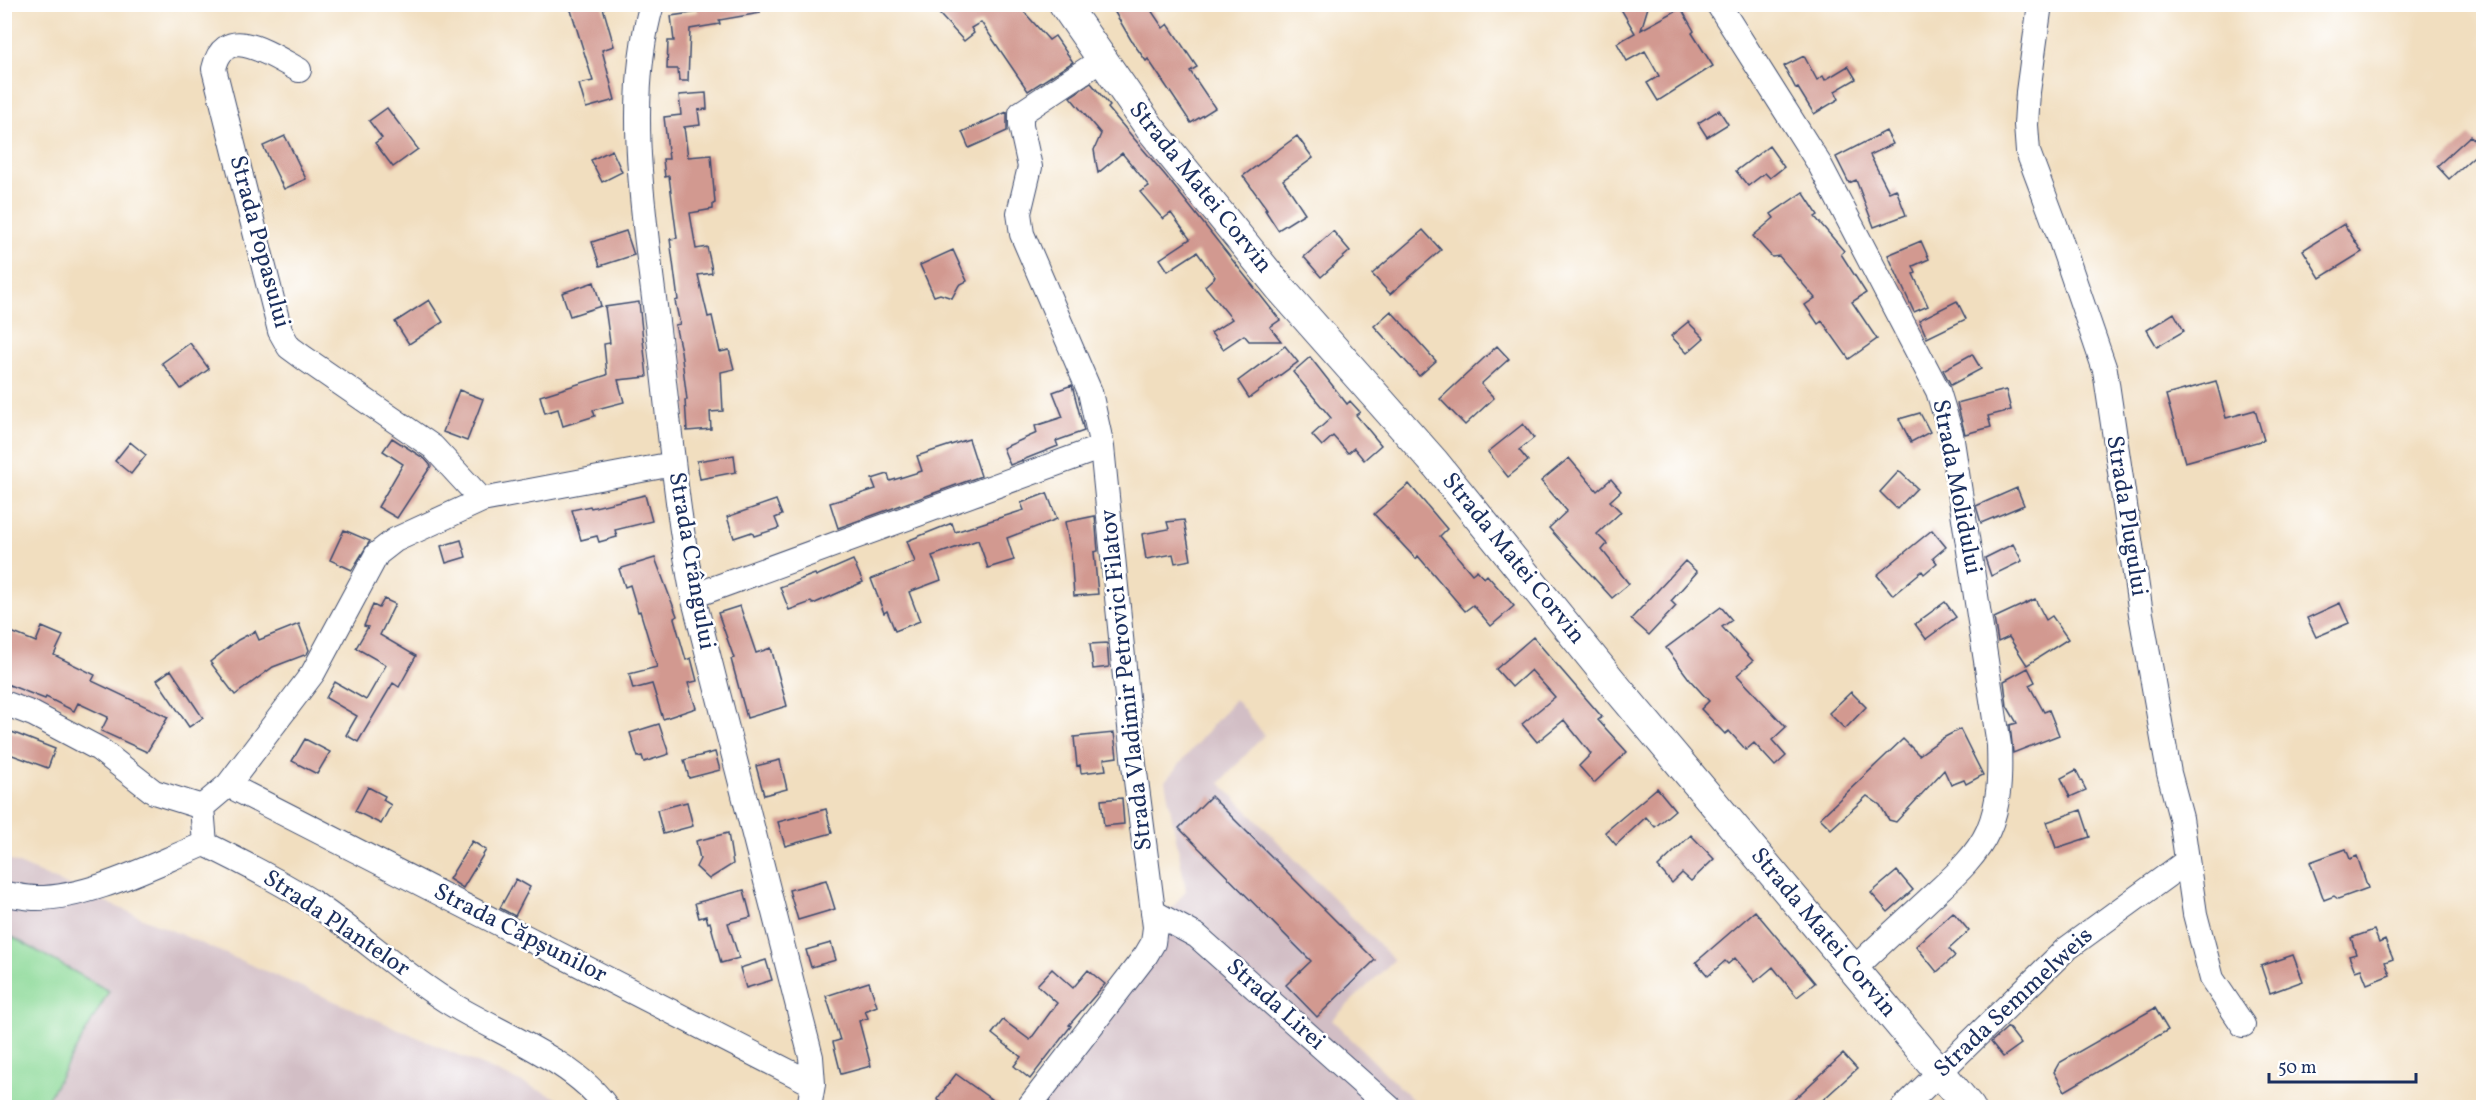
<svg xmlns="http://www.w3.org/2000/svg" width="2488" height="1112" viewBox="0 0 2488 1112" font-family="Vollkorn,serif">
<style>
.industrial{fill:#d2bec5}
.green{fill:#8bd997;stroke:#53847a;stroke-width:1.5}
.building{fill:#d29990}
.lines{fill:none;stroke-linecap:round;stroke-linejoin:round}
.minor-casing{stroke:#3b496d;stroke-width:26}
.major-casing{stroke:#3b496d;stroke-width:32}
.minor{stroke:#fff;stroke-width:24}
.major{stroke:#fff;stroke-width:30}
.labels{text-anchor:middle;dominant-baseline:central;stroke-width:5;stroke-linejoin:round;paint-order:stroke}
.street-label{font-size:24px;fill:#1b2f5e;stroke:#fff}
</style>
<rect width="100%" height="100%" fill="#fff"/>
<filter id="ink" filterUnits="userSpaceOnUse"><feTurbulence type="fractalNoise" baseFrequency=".0167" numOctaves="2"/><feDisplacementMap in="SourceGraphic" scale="12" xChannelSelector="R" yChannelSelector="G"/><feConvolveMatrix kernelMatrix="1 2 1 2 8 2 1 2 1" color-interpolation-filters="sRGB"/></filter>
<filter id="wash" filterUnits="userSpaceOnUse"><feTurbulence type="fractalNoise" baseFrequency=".008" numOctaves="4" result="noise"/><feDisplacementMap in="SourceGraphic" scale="24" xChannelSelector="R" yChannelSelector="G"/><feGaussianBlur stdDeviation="1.35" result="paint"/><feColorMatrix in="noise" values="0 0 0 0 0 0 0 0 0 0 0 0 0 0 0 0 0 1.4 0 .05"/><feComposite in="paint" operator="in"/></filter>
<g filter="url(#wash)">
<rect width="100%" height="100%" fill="#f1debf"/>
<path class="industrial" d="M 1235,699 L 1264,735 L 1220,783 L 1394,960 L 1332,1020 L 1420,1107 L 1020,1108 L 1186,890 L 1165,781 Z
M 5,858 L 578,1107 L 5,1107 Z"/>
<path class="green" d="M 5,933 L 109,991 L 43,1107 L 5,1107 Z"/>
<g id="blocks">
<path class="building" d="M 569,4 L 602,4 L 614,46 L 602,50 L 615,100 L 586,108 L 579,84 L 593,81 Z
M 697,4 L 760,4 L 760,13 L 719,20 L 720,24 L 690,29 L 688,81 L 679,81 L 678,69 L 667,69 L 668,41 L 674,41 L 671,16 L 698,12 Z
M 930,4 L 1017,4 L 1049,40 L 1055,36 L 1073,62 L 1028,91 L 981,22 L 971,28 L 974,33 L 964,41 Z
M 1110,4 L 1147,4 L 1163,28 L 1168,24 L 1197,67 L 1190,71 L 1215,108 L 1191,123 L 1148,59 L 1146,61 L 1131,40 Z
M 1618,4 L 1649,4 L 1641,30 L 1681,8 L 1694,31 L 1692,33 L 1713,66 L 1658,101 L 1647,83 L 1659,76 L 1645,51 L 1627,61 L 1617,43 L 1635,33 Z
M 1804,56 L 1817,80 L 1823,76 L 1825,80 L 1848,66 L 1856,79 L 1835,91 L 1839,99 L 1814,114 L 1798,88 L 1796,89 L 1784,66 Z
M 1091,83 L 1110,106 L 1108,108 L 1165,175 L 1280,320 L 1270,327 L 1281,341 L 1249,341 L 1244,335 L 1223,349 L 1211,333 L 1232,319 L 1205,286 L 1215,277 L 1197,252 L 1168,271 L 1160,259 L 1190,239 L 1171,213 L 1163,219 L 1140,192 L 1149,186 L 1122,153 L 1098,173 L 1094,150 L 1101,134 L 1070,97 Z
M 706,93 L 707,109 L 698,110 L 700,125 L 684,127 L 688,157 L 711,155 L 715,203 L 713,204 L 713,209 L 690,213 L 696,249 L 707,247 L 711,265 L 712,273 L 698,275 L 708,317 L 712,316 L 720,352 L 729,350 L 734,369 L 721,372 L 723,411 L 710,412 L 711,429 L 687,431 L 685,400 L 687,400 L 681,351 L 675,325 L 680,324 L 675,301 L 678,300 L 670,239 L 677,238 L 669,176 L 665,177 L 663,159 L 669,159 L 664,117 L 681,115 L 679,95 Z
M 387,108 L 418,149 L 393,167 L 375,143 L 382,138 L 369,121 Z
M 1719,110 L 1728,124 L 1707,137 L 1698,123 Z
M 1007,112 L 1007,131 L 969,148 L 962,132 Z
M 1886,131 L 1893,144 L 1870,155 L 1889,192 L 1896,189 L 1906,215 L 1874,227 L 1856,180 L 1849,183 L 1836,157 Z
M 285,136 L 306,179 L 284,189 L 263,146 Z
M 1297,136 L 1313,158 L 1283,180 L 1305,213 L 1278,230 L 1265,210 L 1267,209 L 1243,176 Z
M 2470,136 L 2482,149 L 2449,179 L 2437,166 Z
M 1769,146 L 1784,167 L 1770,178 L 1765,173 L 1748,186 L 1736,171 Z
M 612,150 L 622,172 L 602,182 L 591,160 Z
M 1803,192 L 1818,215 L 1815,217 L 1844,251 L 1841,254 L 1866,293 L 1852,302 L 1877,339 L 1849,359 L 1822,321 L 1818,324 L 1805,305 L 1815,298 L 1779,256 L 1772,257 L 1753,236 L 1774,218 L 1771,214 Z
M 2344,224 L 2362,252 L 2320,278 L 2303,250 Z
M 1423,230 L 1441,250 L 1390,294 L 1372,274 Z
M 626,231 L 634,255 L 600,266 L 592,242 Z
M 1333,231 L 1350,251 L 1321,277 L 1304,257 Z
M 1921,241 L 1929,259 L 1913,266 L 1916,273 L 1913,274 L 1928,306 L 1914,312 L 1888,255 Z
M 953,250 L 967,281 L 959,285 L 952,298 L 940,294 L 934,296 L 920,265 Z
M 594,282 L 601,306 L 570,316 L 562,293 Z
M 429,300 L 443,322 L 409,344 L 395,322 Z
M 1957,301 L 1966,319 L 1927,338 L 1919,320 Z
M 639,302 L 647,377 L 618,380 L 624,402 L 593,410 L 595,416 L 563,426 L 558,409 L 545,413 L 540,396 L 607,375 L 604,344 L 610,343 L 605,307 Z
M 1391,311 L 1436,361 L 1419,376 L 1374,326 Z
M 2174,313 L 2184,331 L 2157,347 L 2147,330 Z
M 1688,322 L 1704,338 L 1687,353 L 1671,336 Z
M 190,343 L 209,369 L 181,389 L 162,363 Z
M 1285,346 L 1298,362 L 1249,398 L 1238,381 Z
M 1497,346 L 1509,359 L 1481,384 L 1494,398 L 1465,425 L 1440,399 Z
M 1972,354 L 1981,369 L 1951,385 L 1943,370 Z
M 1310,357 L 1347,404 L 1350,401 L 1360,412 L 1356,415 L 1381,445 L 1364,460 L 1354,448 L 1348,453 L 1333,436 L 1322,446 L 1312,435 L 1331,418 L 1293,372 Z
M 2216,381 L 2226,418 L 2255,410 L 2264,440 L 2185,462 L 2166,395 Z
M 1072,385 L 1084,431 L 1056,441 L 1058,446 L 1010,465 L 1003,448 L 1037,433 L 1035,426 L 1063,417 L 1053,392 Z
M 459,390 L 483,399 L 467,441 L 443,432 Z
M 2006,390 L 2011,410 L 1988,416 L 1991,427 L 1965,434 L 1957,403 Z
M 1920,413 L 1930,432 L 1911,442 L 1899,419 Z
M 1523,424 L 1534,438 L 1519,450 L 1528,461 L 1508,477 L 1488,452 Z
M 392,438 L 425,459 L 431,466 L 397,518 L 378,507 L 403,464 L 383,451 Z
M 969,439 L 981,476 L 838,528 L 830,503 L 876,489 L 872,479 L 888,474 L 890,481 L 922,471 L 917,456 Z
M 130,442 L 146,455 L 131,474 L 115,461 Z
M 734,455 L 736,472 L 700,479 L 697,461 Z
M 1569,458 L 1597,491 L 1611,479 L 1621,491 L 1610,501 L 1621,512 L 1597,534 L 1607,544 L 1602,550 L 1629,584 L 1612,598 L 1549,528 L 1567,511 L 1541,481 Z
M 1899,471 L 1917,488 L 1897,509 L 1880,492 Z
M 1409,484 L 1447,529 L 1440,536 L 1472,574 L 1477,570 L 1484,578 L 1487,575 L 1514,606 L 1491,626 L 1473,605 L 1465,611 L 1418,556 L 1416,559 L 1374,514 Z
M 2017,488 L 2024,505 L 1981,523 L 1976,506 Z
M 1047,493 L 1057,519 L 1007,538 L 1014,560 L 988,568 L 978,540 L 932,556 L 941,580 L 909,592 L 920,621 L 895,631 L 887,611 L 884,613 L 871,579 L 915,562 L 907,541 L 952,523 L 955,532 L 1024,510 L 1021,503 Z
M 645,495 L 652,521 L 615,530 L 617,537 L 599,542 L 597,536 L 581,540 L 572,510 L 590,506 L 591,508 Z
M 776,500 L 782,515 L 775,518 L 779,528 L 754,536 L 752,532 L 734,538 L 727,517 Z
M 1095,516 L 1098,551 L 1094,552 L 1098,594 L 1074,596 L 1071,553 L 1065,522 Z
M 1184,520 L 1191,560 L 1175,563 L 1173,554 L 1146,559 L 1142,534 L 1169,529 L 1167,522 Z
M 344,530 L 370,541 L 352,570 L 330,560 Z
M 1932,530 L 1946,547 L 1933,558 L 1937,563 L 1924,574 L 1922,571 L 1893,595 L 1877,575 Z
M 461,540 L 466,557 L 446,563 L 441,546 Z
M 2013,544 L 2022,561 L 1991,576 L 1985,558 Z
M 655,558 L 677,616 L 674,618 L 686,660 L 691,658 L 697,681 L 688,683 L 696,708 L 663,719 L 652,684 L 633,689 L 629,674 L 657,667 L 640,611 L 638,612 L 630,585 L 625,587 L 619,569 Z
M 853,560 L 863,582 L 813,604 L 811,602 L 789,610 L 780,587 L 815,574 L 816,576 Z
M 1685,561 L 1697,572 L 1671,601 L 1676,606 L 1649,635 L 1631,619 Z
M 384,599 L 395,604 L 380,635 L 416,656 L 399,687 L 393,683 L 358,742 L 346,735 L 357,716 L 326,698 L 335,682 L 366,700 L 386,665 L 356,648 L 368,627 L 364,626 L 373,605 L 379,608 Z
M 2035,599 L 2046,620 L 2052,616 L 2068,639 L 2027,665 L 2009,637 L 1998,642 L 1994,618 Z
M 1945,602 L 1956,617 L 1926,639 L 1915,624 Z
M 2340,603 L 2349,623 L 2316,637 L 2307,618 Z
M 740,606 L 756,653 L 771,648 L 787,706 L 747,718 L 731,659 L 734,658 L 718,613 Z
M 1721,607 L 1732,620 L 1722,627 L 1753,661 L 1737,675 L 1786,727 L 1772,740 L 1786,756 L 1775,766 L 1754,743 L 1746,750 L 1729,731 L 1725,734 L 1701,709 L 1709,701 L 1690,680 L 1666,648 Z
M 299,624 L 309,650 L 307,654 L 273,667 L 235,695 L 210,662 L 238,640 L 255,631 L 259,640 Z
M 42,627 L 63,636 L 54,655 L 95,675 L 92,681 L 168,717 L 147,752 L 101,731 L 108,717 L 78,703 L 74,711 L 46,697 L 45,699 L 4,683 L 4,629 L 36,642 Z
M 1533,637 L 1602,717 L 1598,720 L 1627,752 L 1594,783 L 1579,766 L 1591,754 L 1564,720 L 1537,742 L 1522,724 L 1555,697 L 1531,670 L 1512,687 L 1496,669 Z
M 1107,643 L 1109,667 L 1093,669 L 1090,644 Z
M 2028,668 L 2035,682 L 2029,685 L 2044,712 L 2049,710 L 2059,735 L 2013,753 L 2010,725 L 2017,723 L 2007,706 L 2004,681 Z
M 171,670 L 203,718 L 189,727 L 157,680 Z
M 1851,692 L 1866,707 L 1845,729 L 1829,713 Z
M 659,724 L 669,754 L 644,762 L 642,756 L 638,757 L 630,733 Z
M 4,729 L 55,749 L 48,768 L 4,752 Z
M 1960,729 L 1983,775 L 1966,784 L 1964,780 L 1951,785 L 1944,770 L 1896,822 L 1889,820 L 1880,805 L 1867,796 L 1831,829 L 1820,818 L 1903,739 L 1919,755 L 1943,738 Z
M 1114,733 L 1117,757 L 1104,759 L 1106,770 L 1081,773 L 1080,765 L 1077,766 L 1074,737 Z
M 305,739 L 330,752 L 317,774 L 292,761 Z
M 715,752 L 720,770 L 689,778 L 684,760 Z
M 780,760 L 787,789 L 764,795 L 756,766 Z
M 2076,770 L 2086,790 L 2070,797 L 2061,778 Z
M 368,787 L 385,796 L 383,800 L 391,805 L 381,824 L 355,811 Z
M 1657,788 L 1675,810 L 1655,827 L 1646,817 L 1616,845 L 1605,832 Z
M 1211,796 L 1375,960 L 1317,1017 L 1286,985 L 1311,961 L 1179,828 Z
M 1122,798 L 1124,824 L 1104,826 L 1101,800 Z
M 687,802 L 693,826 L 663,834 L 657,810 Z
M 826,809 L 832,833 L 785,846 L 778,822 Z
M 2081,810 L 2090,837 L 2056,848 L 2047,822 Z
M 728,833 L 733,864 L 709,879 L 696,867 L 700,859 L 696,841 Z
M 1691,835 L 1714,859 L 1691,881 L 1682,873 L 1672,883 L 1658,867 Z
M 472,841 L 486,850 L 463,888 L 449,879 Z
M 2346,849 L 2350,859 L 2357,856 L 2368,888 L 2338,899 L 2334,896 L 2324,900 L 2310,862 Z
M 1897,871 L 1913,890 L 1888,912 L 1871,893 Z
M 516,879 L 530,887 L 515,916 L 500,908 Z
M 826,880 L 835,909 L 798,920 L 789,890 Z
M 744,890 L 751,917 L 728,923 L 739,958 L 721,963 L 710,922 L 708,923 L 706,916 L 699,918 L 695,903 Z
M 1755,911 L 1815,983 L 1797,997 L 1773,967 L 1755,982 L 1735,958 L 1728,964 L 1725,961 L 1708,976 L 1696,962 Z
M 1953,912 L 1969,931 L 1949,949 L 1955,956 L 1937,972 L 1916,946 Z
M 2374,930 L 2379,943 L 2385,940 L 2393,959 L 2385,962 L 2390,975 L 2367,984 L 2361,969 L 2355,971 L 2349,956 L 2356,954 L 2351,938 Z
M 831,943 L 836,960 L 811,967 L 806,950 Z
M 2293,955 L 2303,981 L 2270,993 L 2261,966 Z
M 766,960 L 772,980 L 746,988 L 740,968 Z
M 1052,969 L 1073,988 L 1088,970 L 1105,984 L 1069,1025 L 1071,1026 L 1030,1079 L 1014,1066 L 1021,1057 L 992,1034 L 1003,1020 L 1030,1040 L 1057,1003 L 1037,985 Z
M 869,982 L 877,1006 L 865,1011 L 868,1018 L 859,1021 L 871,1066 L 841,1074 L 833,1042 L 840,1040 L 826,996 Z
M 2155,1008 L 2168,1030 L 2065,1091 L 2054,1072 L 2059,1063 Z
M 2008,1027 L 2021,1044 L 2003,1057 L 1991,1042 Z
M 1843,1054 L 1857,1069 L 1815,1107 L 1786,1107 Z
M 956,1074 L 1002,1107 L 948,1107 L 937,1099 Z"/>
</g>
</g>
<g filter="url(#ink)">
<use href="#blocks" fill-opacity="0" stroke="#3b496d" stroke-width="1.5"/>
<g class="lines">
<defs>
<path id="minor" d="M 652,4 C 623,102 646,230 658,330 C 669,419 676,508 693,596 L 811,1057 L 813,1084 L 809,1108
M 1718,4 L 1820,165 L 1938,391 L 1951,434 L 1999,745 C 2000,774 2000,804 1988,831 C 1975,860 1947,882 1925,903 C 1901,925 1877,947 1854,969
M 2040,4 L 2028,92 L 2026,125 L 2028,152 L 2055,224 L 2105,370 L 2141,614 L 2169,773 L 2181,818 L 2195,914 L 2212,979 L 2243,1025
M 299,70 C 274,57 224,20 214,69 L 280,331 L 289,347 L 304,358 L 433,447 L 482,500
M 693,596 L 1102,447
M 4,703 L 33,714 L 99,749 L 154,792 L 202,807
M 228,785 L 813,1084
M 205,844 L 202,807 L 228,785 L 313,673 L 377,554 L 395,540 L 482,500 L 673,464
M 4,894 C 15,895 26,898 37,898 C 91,898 154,864 205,844 C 240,861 275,879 309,900 C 358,932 402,974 453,1005 C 499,1033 578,1063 607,1108
M 1153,912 L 1197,936 L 1390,1108
M 1028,1108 L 1146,955 L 1153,943 L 1155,927 L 1133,757 L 1102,447 L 1090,392 L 1022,234 L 1019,213 L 1030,167 L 1021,126 L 1021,113 L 1101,60
M 1903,1108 L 2065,950 L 2187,861"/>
<path id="major" d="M 1064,4 L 1150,128 L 1280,288 L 1434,462 L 1616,687 L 1970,1108"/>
</defs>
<use href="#minor" class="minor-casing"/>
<use href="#major" class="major-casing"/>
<use href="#minor" class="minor"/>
<use href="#major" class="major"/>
</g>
</g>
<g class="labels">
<g class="street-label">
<text transform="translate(1200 188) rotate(51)">Strada Matei Corvin</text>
<text transform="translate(259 242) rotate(75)">Strada Popasului</text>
<text transform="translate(1956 487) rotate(79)">Strada Molidului</text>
<text transform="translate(2126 516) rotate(81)">Strada Plugului</text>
<text transform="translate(1513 559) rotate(51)">Strada Matei Corvin</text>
<text transform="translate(691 561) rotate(80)">Strada Crângului</text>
<text transform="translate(1127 680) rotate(-96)">Strada Vladimir Petrovici Filatov</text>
<text transform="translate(336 924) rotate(34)">Strada Plantelor</text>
<text transform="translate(1823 933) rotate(50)">Strada Matei Corvin</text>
<text transform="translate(520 934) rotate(27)">Strada Căpșunilor</text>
<text transform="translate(2014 1003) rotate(-43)">Strada Semmelweis</text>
<text transform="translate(1275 1005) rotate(42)">Strada Lirei</text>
</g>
</g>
<rect width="2488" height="1112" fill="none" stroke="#fff" stroke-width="24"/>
<path d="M2269 1073v9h147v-9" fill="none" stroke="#1b2f5e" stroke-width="3"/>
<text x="2278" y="1073" font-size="18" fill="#1b2f5e" stroke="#ffffff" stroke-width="4.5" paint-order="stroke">50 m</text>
</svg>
